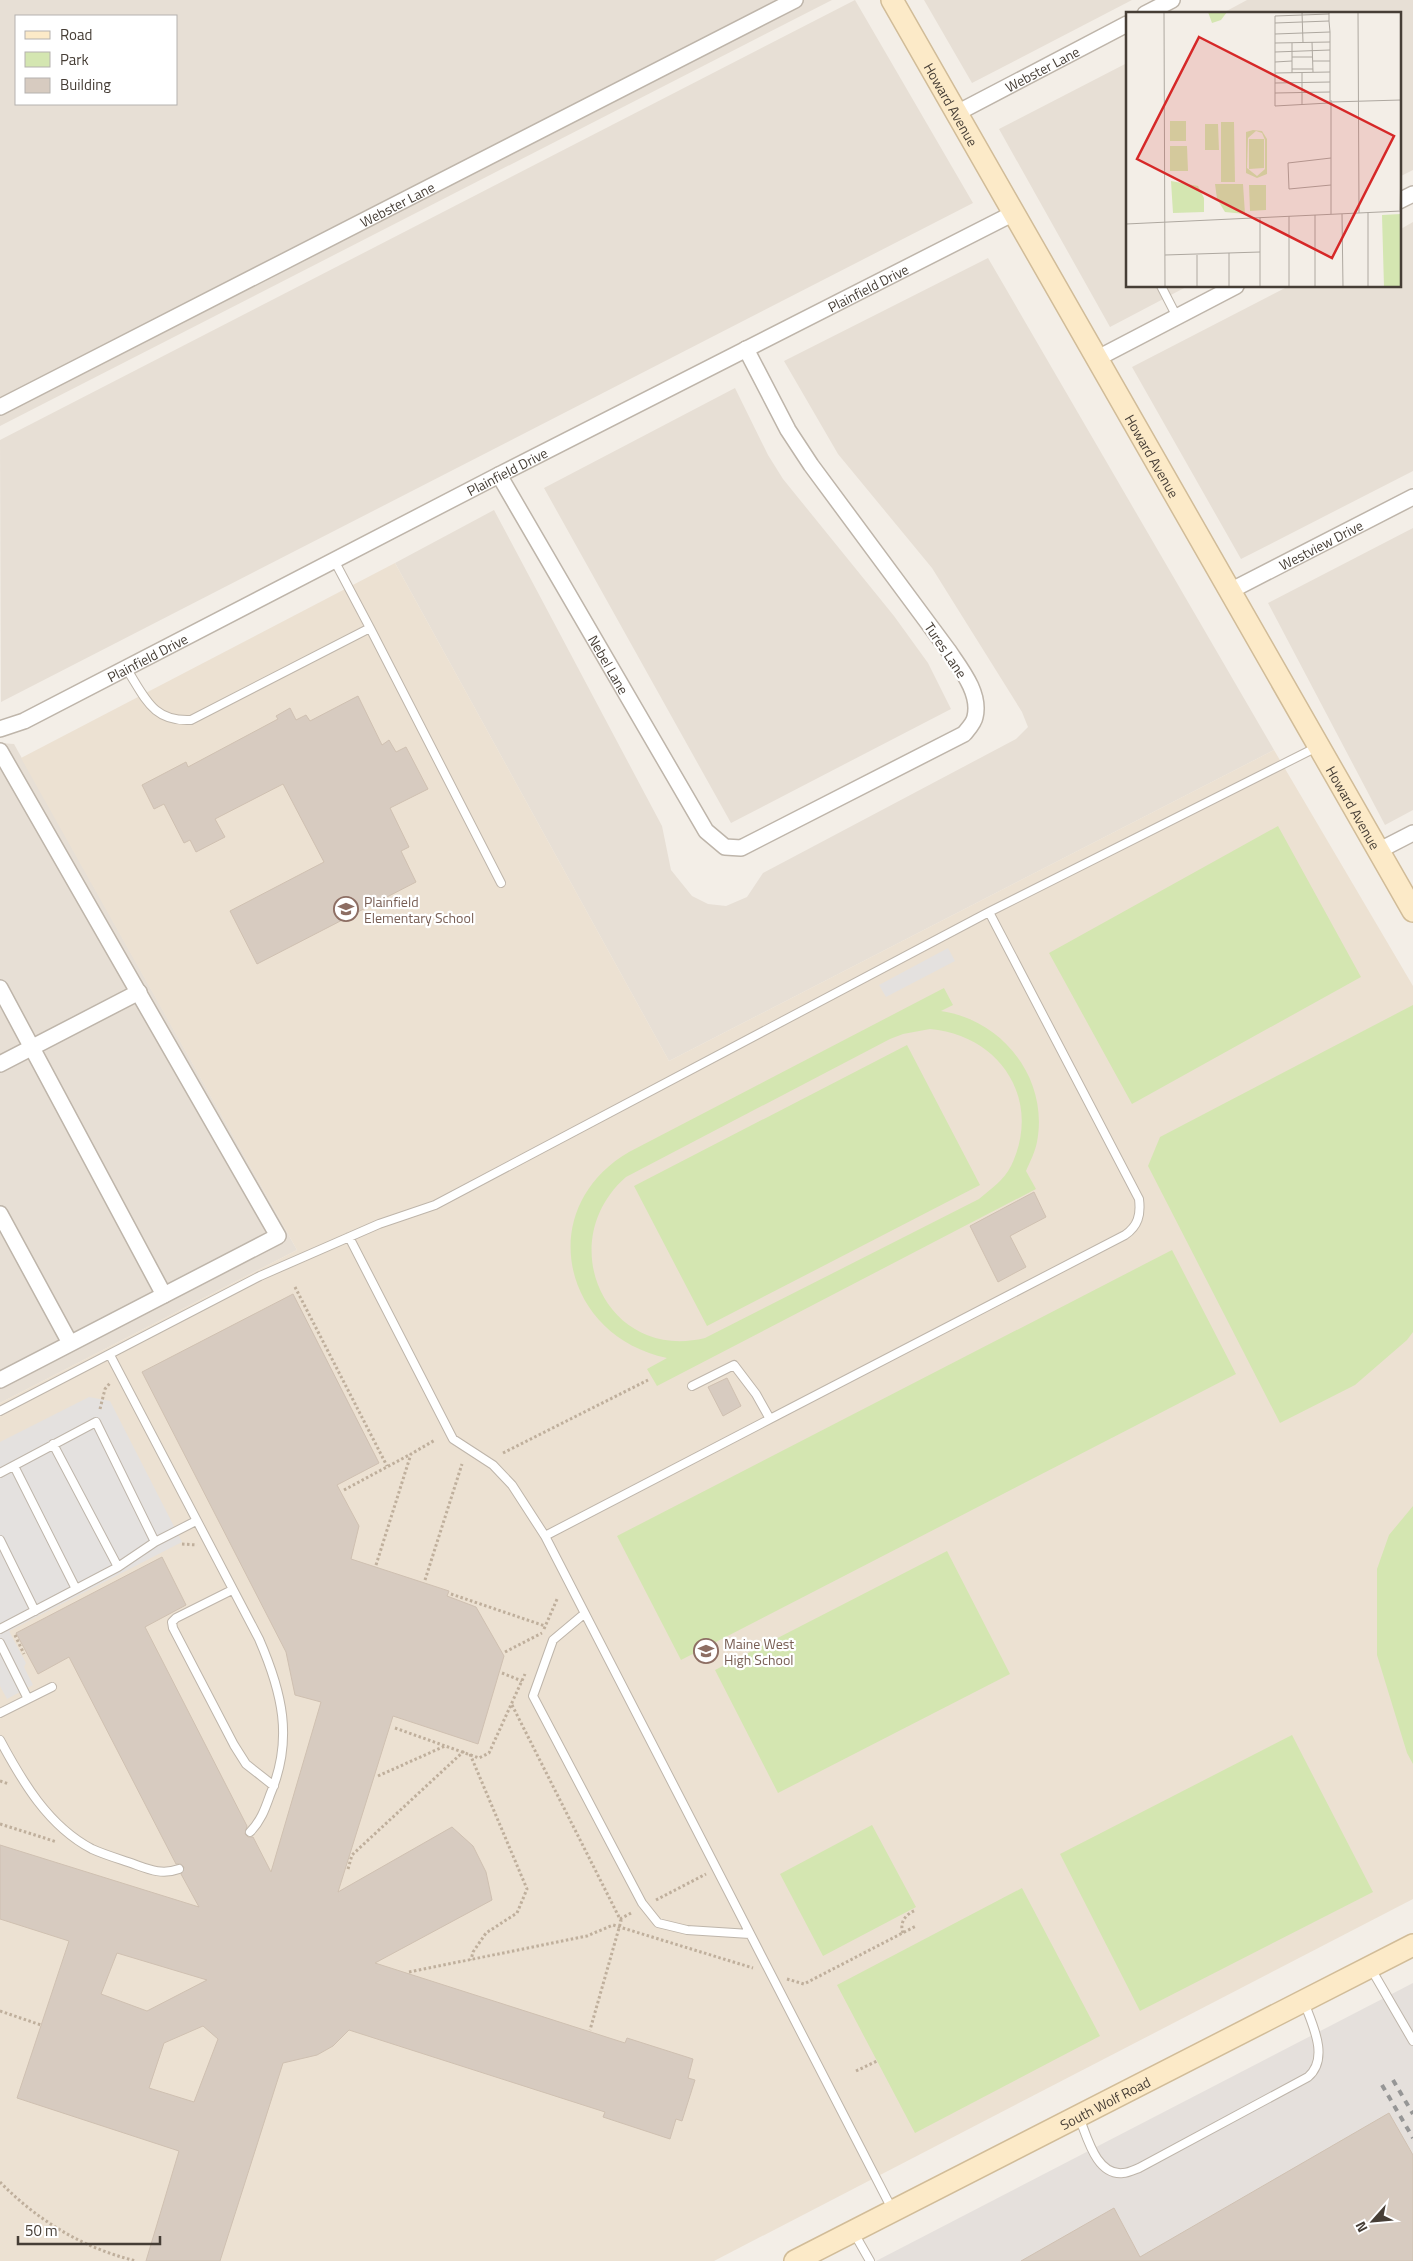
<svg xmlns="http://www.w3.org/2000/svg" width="1413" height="2261" viewBox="0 0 1413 2261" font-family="'Titillium Web',sans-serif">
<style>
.residential{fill:#e7dfd5;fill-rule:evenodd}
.industrial{fill:#e5e0dc}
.education{fill:#ece1d2}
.green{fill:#d4e6b1;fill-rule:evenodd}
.parking{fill:#e4e1df}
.building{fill:#d7cbc0;stroke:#cfc0b1;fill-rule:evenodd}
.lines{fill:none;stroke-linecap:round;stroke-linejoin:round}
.lane-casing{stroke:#beb5aa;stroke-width:10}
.street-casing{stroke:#beb5aa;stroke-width:18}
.secondary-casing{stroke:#d1bc98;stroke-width:24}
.path{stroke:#bfaf9c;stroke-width:3;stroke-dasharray:2.5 2.5;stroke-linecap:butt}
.lane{stroke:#fff;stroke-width:8}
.street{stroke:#fff;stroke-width:15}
.secondary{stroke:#fceac8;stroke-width:21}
.rail{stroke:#969696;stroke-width:4;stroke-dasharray:6 6;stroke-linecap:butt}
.labels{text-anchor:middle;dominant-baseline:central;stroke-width:4.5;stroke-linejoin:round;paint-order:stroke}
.street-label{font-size:14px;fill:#463e36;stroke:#fff}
.education-label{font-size:14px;fill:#785e54;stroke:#fff;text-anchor:start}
.inset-road{fill:none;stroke:#aea8a0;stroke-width:1}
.view{fill:#d62828;fill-opacity:0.15;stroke:#d62828;stroke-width:2.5}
.inset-edge{fill:none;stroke:#463e36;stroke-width:2.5}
</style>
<rect width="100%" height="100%" fill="#f3eee7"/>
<path class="residential" d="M 0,0 L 832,0 L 0,426 ZM 16,16 L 176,16 L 176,104 L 16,104 Z
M 855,0 L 973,203 L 1,702 L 0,440 Z
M 924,0 L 1132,0 L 972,83 Z
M 1247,0 L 1413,0 L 1413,170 L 1399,177 L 1399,14 L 1221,14 Z
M 1127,63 L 1127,286 L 1188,286 L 1110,327 L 999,129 Z
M 1413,222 L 1413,471 L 1241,559 L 1132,367 L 1289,286 L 1399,286 L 1399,230 Z
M 988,258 L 1274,750 L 669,1061 L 395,563 L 494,510 L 662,826 L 671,870 L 692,896 L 708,904 L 726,906 L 747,897 L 763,873 L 1016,739 L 1028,727 L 1022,712 L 932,568 L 838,454 L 784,361 Z
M 735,388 L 768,455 L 783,479 L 894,616 L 928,663 L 951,709 L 731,823 L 544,488 Z
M 1413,528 L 1413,810 L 1385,825 L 1268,603 Z
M 0,743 L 14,744 L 297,1250 L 0,1403 Z"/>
<path class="industrial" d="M 1413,1983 L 1413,2261 L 876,2261 Z"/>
<path class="education" d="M 395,563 L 669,1061 L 1274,750 L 1413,986 L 1413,1899 L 714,2261 L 0,2261 L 0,1403 L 297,1250 L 21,758 Z"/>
<path class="green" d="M 1278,826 L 1361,977 L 1132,1104 L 1049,953 Z
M 944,988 L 953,1005 L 941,1011 C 1003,1020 1049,1079 1037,1142 C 1035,1152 1030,1162 1026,1171 L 1036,1189 L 657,1386 L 647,1369 L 667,1358 C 562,1336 533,1208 629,1152 ZM 930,1029 C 1000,1035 1043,1100 1011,1166 C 1004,1180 991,1189 979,1199 L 705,1338 C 606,1362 552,1242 626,1177 L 890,1039 L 903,1034 Z
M 1413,1005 L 1413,1332 L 1407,1340 L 1355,1385 L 1280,1423 L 1148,1166 L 1160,1137 Z
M 907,1045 L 980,1185 L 707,1326 L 634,1186 Z
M 1172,1250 L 1236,1374 L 681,1660 L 617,1536 Z
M 1413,1506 L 1413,1764 L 1407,1753 L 1377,1655 L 1377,1569 L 1389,1535 Z
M 947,1551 L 1010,1674 L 778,1793 L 715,1670 Z
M 1292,1735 L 1373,1892 L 1140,2011 L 1060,1854 Z
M 872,1825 L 916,1907 L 823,1956 L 780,1874 Z
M 1022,1888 L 1100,2036 L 915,2133 L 837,1985 Z"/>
<path class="parking" d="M 948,948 L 955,961 L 886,997 L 879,985 Z
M 89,1397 L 110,1401 L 182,1542 L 9,1631 L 26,1663 L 24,1667 L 33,1685 L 7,1699 L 0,1686 L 0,1442 Z"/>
<path class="building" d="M 358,696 L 382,745 L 389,740 L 396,752 L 406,747 L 428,789 L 390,808 L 409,847 L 401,851 L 416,882 L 257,964 L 230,911 L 324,862 L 283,784 L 215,819 L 225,837 L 196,852 L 190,840 L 184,843 L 164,804 L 154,809 L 142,785 L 186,762 L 188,767 L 278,719 L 276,716 L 290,708 L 296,720 L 306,715 L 310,721 Z
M 1034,1192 L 1046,1217 L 1010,1236 L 1026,1267 L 998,1282 L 970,1226 Z
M 293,1294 L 379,1463 L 337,1485 L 359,1526 L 351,1559 L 449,1591 L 447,1596 L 476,1607 L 504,1656 L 478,1744 L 393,1716 L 338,1892 L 452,1827 L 473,1846 L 486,1872 L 492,1900 L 375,1963 L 625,2043 L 627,2038 L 693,2059 L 688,2078 L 695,2080 L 682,2121 L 676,2119 L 670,2139 L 603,2117 L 605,2112 L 349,2030 L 333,2046 L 317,2055 L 283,2063 L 220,2261 L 146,2261 L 179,2151 L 17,2098 L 69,1941 L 0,1919 L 0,1845 L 199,1907 L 181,1874 L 184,1867 L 181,1864 L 176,1864 L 69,1657 L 38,1674 L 16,1633 L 162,1557 L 186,1605 L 145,1627 L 247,1826 L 245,1834 L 248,1837 L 253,1837 L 271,1872 L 321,1702 L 295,1695 L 286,1652 L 142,1372 ZM 117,1953 L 207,1980 L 147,2011 L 101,1994 ZM 203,2026 L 218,2039 L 194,2102 L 149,2088 L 164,2043 Z
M 727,1378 L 741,1406 L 723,1416 L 708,1387 Z
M 1389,2113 L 1413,2155 L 1413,2261 L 1021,2261 L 1114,2208 L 1140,2257 Z"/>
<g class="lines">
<defs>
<path id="lane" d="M 1161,286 L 1177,317
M 370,628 L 501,883
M 126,668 C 145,697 152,722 191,720 L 370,628 L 334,560
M 349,1237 L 453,1439 L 493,1465 L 512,1485 L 545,1536 L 892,2209
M 110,1355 L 259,1639 C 282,1692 294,1739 270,1795 C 265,1809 261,1821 250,1832
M 692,1386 L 734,1365 L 756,1394 L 770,1419 L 1125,1235 C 1138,1226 1141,1215 1139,1199 L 989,912
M 0,1411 L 260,1276 L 379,1224 L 435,1205 L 989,912 L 1317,747
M 53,1444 L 118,1567
M 14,1466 L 76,1589
M 0,1473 L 96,1422 L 155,1542
M 545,1536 L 770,1419
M 0,1540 L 35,1611
M 232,1590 L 176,1618 L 172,1622 L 173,1628 L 234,1745 L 246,1764 L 274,1786
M 584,1614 L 553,1640 L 533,1696 L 642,1903 L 658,1923 L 687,1930 L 750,1934
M 0,1629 L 118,1567 L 155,1542 L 196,1521
M 0,1643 L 28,1699
M 0,1713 L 52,1687
M 0,1740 C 22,1781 48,1826 92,1849 C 103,1854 116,1858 128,1862 C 146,1868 160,1876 179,1869
M 1370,1967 L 1413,2041
M 1079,2117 C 1087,2136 1096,2176 1123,2173 C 1128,2173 1134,2170 1139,2168 L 1308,2077 C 1330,2058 1312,2024 1304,2002
M 854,2233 L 870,2261"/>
<g id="street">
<path d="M 1145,14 L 1172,0"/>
<path id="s1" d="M 957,113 L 1127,24"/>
<path d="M 1399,201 L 1413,194"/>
<path d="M 1098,358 L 1236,286"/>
<path id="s2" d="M 0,407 L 795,0"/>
<path id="s3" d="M 499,475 L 706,831 L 725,847 L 741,848 L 964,734 C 968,729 974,723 975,717 C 981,693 960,668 948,650 L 811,465 L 788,430 L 746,349"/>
<path id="s4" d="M 1230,591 L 1413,497"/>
<path id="s5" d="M 0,729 L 24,721 L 499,475 L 1014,213"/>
<path d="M 0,751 L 278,1236 L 0,1380"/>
<path d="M 1378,851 L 1413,833"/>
<path d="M 0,988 L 164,1295"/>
<path d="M 0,1064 L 139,992"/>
<path d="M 0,1214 L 70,1343"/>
</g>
<g id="secondary">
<path id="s6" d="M 892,0 L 1413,911"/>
<path id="s7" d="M 795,2261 L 1413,1945"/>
</g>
</defs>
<use href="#lane" class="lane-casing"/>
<use href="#street" class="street-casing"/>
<use href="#secondary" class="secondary-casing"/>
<path class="path" d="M 295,1287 L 387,1466
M 100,1409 L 105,1389 L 110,1383
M 503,1453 L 648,1380
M 344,1490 L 411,1454
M 182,1544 L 197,1545
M 376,1565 L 411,1454 L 435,1440
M 425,1580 L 462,1464
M 451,1594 L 545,1626
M 544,1629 L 558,1597
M 15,1635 L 24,1654
M 505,1652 L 542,1633
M 502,1673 L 522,1681
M 512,1705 L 621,1921 L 590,2030
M 395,1728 L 479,1758 L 489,1753 L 525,1674
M 470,1754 L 527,1889 L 517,1913 L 486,1933 L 473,1952 L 471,1960
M 378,1776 L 445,1746
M 0,1781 L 9,1784
M 0,1824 L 57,1842
M 348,1869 L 352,1855 L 464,1751
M 656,1900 L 706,1874
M 620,1919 L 633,1912
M 903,1933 C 899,1922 906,1914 916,1910
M 409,1972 L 587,1936 L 613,1925 L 753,1968
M 787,1979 L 804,1984 L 916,1926
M 0,2011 L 41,2025
M 856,2071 L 877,2061
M 0,2182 C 38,2221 83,2248 136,2261"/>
<use href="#lane" class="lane"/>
<use href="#street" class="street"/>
<use href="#secondary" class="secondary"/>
<path class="rail" d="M 1393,2080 L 1413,2114
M 1382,2085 L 1413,2138"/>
</g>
<defs>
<symbol id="school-ring" viewBox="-11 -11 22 22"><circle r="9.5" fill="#fff" stroke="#8d6e63" stroke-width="1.5"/><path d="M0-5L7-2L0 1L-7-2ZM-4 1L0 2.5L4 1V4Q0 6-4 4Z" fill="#8d6e63"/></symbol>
</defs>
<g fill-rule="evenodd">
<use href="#school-ring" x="332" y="895" width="28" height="28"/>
<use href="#school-ring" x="692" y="1637" width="28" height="28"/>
</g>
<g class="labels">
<g class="street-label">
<text stroke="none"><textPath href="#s1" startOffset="96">Webster Lane</textPath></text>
<text stroke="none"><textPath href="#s6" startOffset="120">Howard Avenue</textPath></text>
<text stroke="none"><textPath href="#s2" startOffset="446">Webster Lane</textPath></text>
<text stroke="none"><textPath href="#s5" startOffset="974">Plainfield Drive</textPath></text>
<text stroke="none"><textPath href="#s6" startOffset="525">Howard Avenue</textPath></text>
<text stroke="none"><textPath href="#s5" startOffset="569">Plainfield Drive</textPath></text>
<text stroke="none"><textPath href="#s4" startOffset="102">Westview Drive</textPath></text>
<text transform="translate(946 650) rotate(56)">Tures Lane</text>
<text stroke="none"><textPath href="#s5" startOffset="164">Plainfield Drive</textPath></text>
<text stroke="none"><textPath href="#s3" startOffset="219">Nebel Lane</textPath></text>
<text stroke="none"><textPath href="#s6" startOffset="930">Howard Avenue</textPath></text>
<text stroke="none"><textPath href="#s7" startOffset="348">South Wolf Road</textPath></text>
</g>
<g class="education-label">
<text x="364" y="901">Plainfield<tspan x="364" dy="16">Elementary School</tspan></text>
<text x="724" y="1643">Maine West<tspan x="724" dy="16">High School</tspan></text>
</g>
</g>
<g transform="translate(1126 12)">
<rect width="275" height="275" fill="#f3eee7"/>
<path d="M 82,0 L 101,0 L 95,8 L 86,11 ZM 44,109 L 60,109 L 60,129 L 44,129 ZM 95,110 L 108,110 L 109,170 L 95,170 ZM 79,112 L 92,112 L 93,138 L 79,138 ZM 127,118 L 136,119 L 141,127 L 141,162 L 131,166 L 120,161 L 120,120 ZM 130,119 L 136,121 L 139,128 L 139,157 L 131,164 L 121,156 L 122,126 ZM 123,127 L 138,127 L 138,156 L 123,157 ZM 44,134 L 61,134 L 62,159 L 44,159 ZM 45,169 L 72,174 L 78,186 L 78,200 L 47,201 ZM 89,172 L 117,172 L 119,202 L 99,200 L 91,187 ZM 123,173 L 140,173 L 140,198 L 124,199 ZM 275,202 L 275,275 L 258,275 L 256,203 Z" fill="#d4e6b1" fill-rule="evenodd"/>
<path class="inset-road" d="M 38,0 L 39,275M 176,0 L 177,31M 203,0 L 203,9 L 204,20 L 204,90 L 203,91 L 149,94 L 149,4 L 203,2M 232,0 L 233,201M 149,11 L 203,9M 149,22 L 204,20M 186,30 L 187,60M 149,31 L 204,30M 166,31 L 166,61M 149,40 L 204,38M 166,45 L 187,45M 187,49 L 204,49M 149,50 L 166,49M 166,57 L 187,57M 149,61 L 204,60M 176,61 L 176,92M 149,71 L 204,70M 149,81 L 204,80M 205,90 L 275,88M 205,173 L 163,177 L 162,151 L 205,146M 274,198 L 275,156M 242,200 L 242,275M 205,202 L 205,88M 216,202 L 217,275M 189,203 L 189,275M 163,204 L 163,275M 134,206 L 134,275M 0,212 L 275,199M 103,241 L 103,275M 39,243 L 134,240M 71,243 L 71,275"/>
<path class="view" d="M 73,25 L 268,124 L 206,246 L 11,147 Z"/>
<rect width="275" height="275" class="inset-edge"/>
</g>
<rect x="15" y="15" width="162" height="90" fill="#ffffff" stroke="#b5b2af"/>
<rect x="25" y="31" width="25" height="8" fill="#fceac8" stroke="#b5b2af"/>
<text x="60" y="40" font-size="15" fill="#463e36">Road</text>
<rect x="25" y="52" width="25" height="15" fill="#d4e6b1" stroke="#b5b2af"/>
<text x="60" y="65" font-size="15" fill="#463e36">Park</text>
<rect x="25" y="78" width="25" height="15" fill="#d7cbc0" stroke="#b5b2af"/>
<text x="60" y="90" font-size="15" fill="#463e36">Building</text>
<g transform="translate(1373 2221) rotate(243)" stroke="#ffffff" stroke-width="4" paint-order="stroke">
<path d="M0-4L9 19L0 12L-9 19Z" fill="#463e36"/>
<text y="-8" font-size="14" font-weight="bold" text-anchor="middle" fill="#463e36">N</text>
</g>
<path d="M18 2236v8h142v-8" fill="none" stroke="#463e36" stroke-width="2.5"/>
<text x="25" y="2236" font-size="15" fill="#463e36" stroke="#ffffff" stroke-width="4" paint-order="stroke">50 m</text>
</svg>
